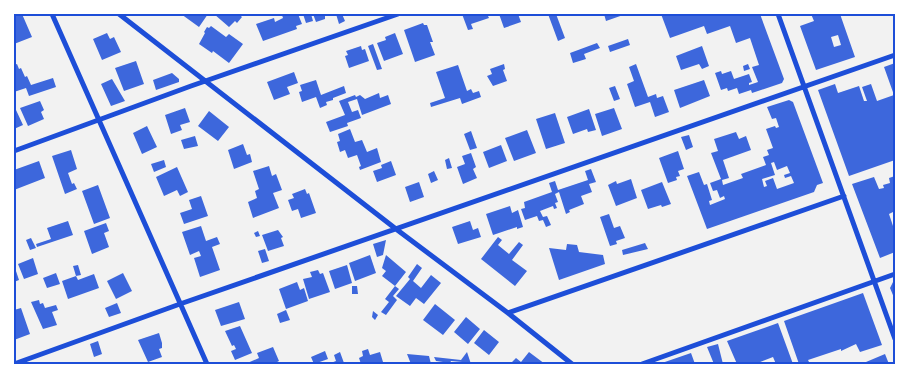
<svg xmlns="http://www.w3.org/2000/svg" width="909" height="378" viewBox="0 0 909 378" font-family="'Space Grotesk',sans-serif">
<style>
.building{fill:#3d67dc;fill-rule:evenodd}
.lines{fill:none;stroke-linecap:round;stroke-linejoin:round}
.minor{stroke:#1d4ed8;stroke-width:5}
.neatline{fill:none;stroke:#1d4ed8;stroke-width:2}
</style>
<rect width="100%" height="100%" fill="#f2f2f2"/>
<path class="building" d="M 14,14 L 22,14 L 32,37 L 14,44 Z
M 181,14 L 208,14 L 199,27 Z
M 214,14 L 239,14 L 242,17 L 237,23 L 235,21 L 229,27 Z
M 284,14 L 298,14 L 302,24 L 296,26 L 297,29 L 263,41 L 256,24 L 274,18 L 275,22 L 283,18 L 282,15 Z
M 303,14 L 311,14 L 313,21 L 306,23 Z
M 313,14 L 331,14 L 325,16 L 325,19 L 316,22 Z
M 336,14 L 342,14 L 345,21 L 339,24 Z
M 462,14 L 487,14 L 489,18 L 471,24 L 473,29 L 468,30 Z
M 499,14 L 518,14 L 521,22 L 504,28 Z
M 548,14 L 556,14 L 565,38 L 558,41 Z
M 604,14 L 626,14 L 606,21 Z
M 661,14 L 695,14 L 696,15 L 700,14 L 760,14 L 784,79 L 782,83 L 752,93 L 751,90 L 739,94 L 737,88 L 728,91 L 727,88 L 721,90 L 715,73 L 721,71 L 722,74 L 731,71 L 734,79 L 749,74 L 752,82 L 749,83 L 749,85 L 758,82 L 752,67 L 759,65 L 750,38 L 736,43 L 730,26 L 707,34 L 704,26 L 670,38 Z
M 811,14 L 840,14 L 855,57 L 816,70 L 800,26 L 814,21 ZM 838,35 L 841,45 L 834,47 L 831,37 Z
M 423,23 L 424,25 L 427,25 L 433,42 L 430,42 L 435,55 L 415,62 L 404,30 Z
M 211,26 L 226,37 L 229,34 L 243,44 L 229,63 L 213,51 L 212,53 L 199,44 L 205,33 L 204,32 L 207,27 L 209,28 Z
M 107,33 L 110,39 L 114,37 L 121,52 L 102,60 L 93,39 Z
M 395,33 L 403,54 L 384,61 L 377,43 L 386,40 L 385,37 Z
M 628,39 L 630,45 L 610,52 L 608,46 Z
M 597,43 L 600,48 L 584,54 L 586,59 L 573,63 L 570,53 Z
M 373,44 L 382,69 L 377,70 L 368,46 Z
M 361,46 L 362,50 L 365,49 L 369,61 L 349,68 L 345,56 L 348,55 L 346,51 Z
M 702,46 L 709,66 L 702,69 L 699,64 L 681,70 L 676,56 Z
M 136,61 L 144,84 L 124,91 L 115,68 Z
M 895,63 L 895,160 L 849,176 L 818,90 L 835,84 L 838,93 L 859,86 L 864,101 L 867,101 L 862,87 L 871,84 L 877,101 L 894,95 L 884,67 Z
M 17,64 L 19,69 L 21,68 L 25,77 L 27,76 L 31,85 L 53,78 L 56,87 L 29,96 L 26,88 L 14,92 L 14,65 Z
M 504,64 L 505,69 L 503,70 L 507,81 L 493,86 L 487,76 L 492,74 L 490,69 Z
M 636,64 L 648,97 L 656,94 L 657,98 L 663,96 L 669,112 L 655,117 L 650,102 L 635,107 L 627,84 L 634,81 L 629,67 Z
M 748,64 L 750,69 L 744,71 L 743,66 Z
M 458,65 L 467,91 L 471,89 L 473,93 L 479,91 L 481,97 L 462,104 L 460,98 L 431,107 L 430,103 L 445,98 L 436,72 Z
M 294,72 L 298,83 L 287,87 L 290,94 L 274,100 L 267,82 Z
M 172,73 L 179,79 L 179,82 L 156,90 L 153,80 Z
M 112,79 L 125,101 L 111,106 L 101,84 Z
M 316,80 L 321,95 L 344,86 L 346,93 L 333,98 L 333,100 L 326,102 L 327,105 L 320,108 L 316,97 L 302,102 L 299,92 L 302,91 L 300,85 Z
M 704,80 L 710,96 L 680,108 L 674,90 Z
M 615,86 L 620,99 L 614,101 L 609,88 Z
M 379,93 L 380,98 L 388,95 L 391,104 L 362,115 L 357,99 L 348,102 L 352,112 L 358,110 L 361,118 L 347,123 L 348,126 L 330,132 L 326,122 L 345,115 L 339,101 L 355,95 L 356,97 L 360,95 L 365,99 Z
M 789,100 L 793,102 L 823,183 L 817,185 L 814,192 L 707,229 L 687,176 L 699,172 L 704,185 L 707,184 L 712,200 L 709,201 L 710,205 L 725,199 L 724,196 L 720,198 L 717,190 L 713,191 L 710,183 L 721,179 L 711,153 L 718,151 L 714,139 L 736,132 L 739,139 L 746,136 L 751,150 L 723,160 L 729,178 L 722,180 L 723,185 L 743,178 L 741,174 L 766,165 L 763,157 L 769,155 L 767,150 L 773,148 L 766,129 L 775,126 L 776,128 L 779,127 L 776,118 L 772,119 L 767,107 ZM 774,162 L 777,170 L 787,166 L 790,173 L 784,175 L 785,178 L 791,176 L 794,183 L 777,189 L 773,178 L 765,181 L 767,186 L 764,187 L 762,179 L 775,175 L 771,163 Z
M 40,101 L 44,110 L 41,112 L 44,119 L 28,126 L 20,108 Z
M 185,108 L 190,122 L 180,125 L 182,130 L 171,134 L 165,115 Z
M 614,108 L 622,129 L 602,136 L 595,114 Z
M 589,109 L 596,130 L 588,132 L 587,129 L 573,134 L 567,117 Z
M 16,110 L 23,125 L 14,129 L 14,111 Z
M 209,111 L 229,127 L 218,141 L 198,126 Z
M 555,113 L 565,143 L 546,149 L 536,119 Z
M 147,126 L 157,147 L 142,154 L 133,133 Z
M 350,129 L 355,142 L 362,140 L 367,152 L 377,148 L 381,162 L 360,170 L 359,167 L 361,166 L 357,155 L 348,158 L 345,150 L 340,152 L 337,142 L 340,141 L 338,134 Z
M 527,130 L 536,153 L 514,161 L 505,138 Z
M 471,131 L 477,148 L 470,150 L 464,134 Z
M 689,135 L 693,147 L 686,150 L 681,137 Z
M 195,136 L 198,146 L 184,149 L 181,140 Z
M 243,144 L 247,155 L 250,154 L 252,162 L 234,169 L 228,150 Z
M 501,145 L 507,161 L 489,168 L 483,152 Z
M 71,150 L 77,169 L 68,173 L 72,184 L 74,183 L 77,189 L 65,194 L 52,156 Z
M 678,151 L 684,169 L 678,171 L 680,176 L 676,177 L 677,180 L 668,183 L 659,158 Z
M 471,153 L 476,167 L 473,169 L 477,178 L 463,184 L 457,167 L 465,164 L 462,156 Z
M 449,158 L 452,168 L 447,169 L 445,160 Z
M 164,160 L 166,167 L 154,172 L 151,164 Z
M 39,161 L 45,178 L 14,190 L 14,170 Z
M 391,161 L 396,175 L 377,182 L 373,171 L 382,168 L 381,165 Z
M 269,166 L 272,176 L 276,174 L 282,190 L 273,193 L 279,208 L 253,218 L 248,202 L 257,198 L 255,191 L 259,189 L 253,171 Z
M 177,167 L 188,192 L 180,196 L 177,190 L 164,196 L 156,177 Z
M 591,169 L 596,182 L 589,184 L 592,192 L 581,196 L 584,204 L 569,210 L 570,212 L 566,214 L 559,192 L 555,194 L 558,202 L 555,203 L 557,208 L 554,209 L 553,206 L 540,211 L 543,217 L 547,216 L 551,225 L 546,227 L 543,220 L 539,221 L 537,216 L 525,220 L 521,209 L 525,208 L 524,202 L 552,192 L 549,183 L 555,181 L 558,190 L 588,180 L 585,171 Z
M 434,171 L 438,180 L 431,183 L 428,174 Z
M 895,176 L 895,211 L 889,214 L 895,232 L 895,252 L 880,258 L 852,184 L 874,177 L 879,189 L 884,188 L 883,185 L 890,183 L 889,178 Z
M 631,179 L 637,198 L 616,206 L 608,185 L 616,181 L 617,184 Z
M 419,182 L 424,197 L 410,202 L 405,187 Z
M 662,182 L 671,204 L 662,207 L 661,205 L 648,209 L 641,190 Z
M 98,185 L 110,218 L 94,224 L 82,191 Z
M 305,189 L 307,194 L 309,193 L 316,213 L 301,218 L 298,209 L 292,211 L 288,200 L 294,198 L 292,194 Z
M 201,196 L 208,216 L 184,224 L 180,213 L 192,209 L 189,200 Z
M 510,206 L 512,213 L 518,210 L 523,227 L 517,229 L 517,227 L 493,235 L 486,214 Z
M 609,214 L 614,228 L 620,226 L 625,238 L 616,241 L 617,244 L 610,246 L 600,217 Z
M 68,221 L 73,235 L 37,247 L 36,244 L 51,239 L 47,228 Z
M 470,221 L 473,230 L 478,228 L 481,237 L 458,244 L 452,227 Z
M 106,223 L 109,231 L 104,233 L 109,247 L 92,254 L 84,231 Z
M 201,226 L 206,241 L 217,237 L 220,244 L 212,247 L 220,270 L 200,277 L 194,258 L 201,256 L 199,251 L 190,255 L 182,232 Z
M 278,230 L 283,237 L 281,238 L 284,246 L 268,251 L 262,235 Z
M 258,231 L 260,236 L 256,237 L 254,233 Z
M 498,237 L 502,240 L 498,245 L 509,254 L 519,242 L 523,245 L 512,260 L 527,271 L 515,286 L 481,259 Z
M 31,238 L 36,248 L 30,250 L 26,240 Z
M 386,240 L 383,255 L 377,257 L 373,244 Z
M 645,243 L 648,249 L 623,255 L 622,250 Z
M 567,244 L 577,245 L 579,252 L 603,255 L 605,264 L 559,280 L 549,248 L 566,250 Z
M 265,249 L 269,261 L 262,263 L 258,251 Z
M 370,255 L 376,273 L 355,281 L 349,263 Z
M 386,255 L 406,272 L 395,286 L 382,276 L 386,271 L 382,268 Z
M 33,258 L 38,274 L 24,279 L 18,264 Z
M 417,264 L 422,268 L 413,281 L 421,288 L 431,275 L 441,283 L 424,304 L 416,298 L 410,306 L 396,296 L 410,279 L 408,277 Z
M 14,265 L 19,280 L 14,282 Z
M 78,265 L 81,275 L 76,276 L 73,266 Z
M 347,265 L 352,283 L 335,289 L 329,271 Z
M 318,270 L 320,274 L 323,273 L 330,292 L 309,299 L 303,279 L 312,277 L 310,272 Z
M 56,273 L 60,284 L 47,288 L 43,278 Z
M 123,273 L 132,291 L 116,299 L 107,281 Z
M 94,274 L 99,288 L 68,299 L 62,281 L 76,276 L 78,280 Z
M 895,281 L 895,300 L 890,288 L 893,282 Z
M 297,282 L 300,290 L 304,288 L 308,301 L 286,309 L 279,289 Z
M 352,286 L 357,286 L 358,294 L 352,294 Z
M 395,286 L 399,289 L 393,296 L 397,300 L 386,315 L 381,312 L 389,302 L 385,299 Z
M 863,293 L 882,345 L 860,352 L 856,344 L 841,351 L 841,349 L 808,360 L 809,362 L 802,364 L 799,364 L 784,321 Z
M 39,300 L 40,304 L 43,303 L 45,308 L 56,305 L 58,310 L 52,312 L 57,325 L 43,329 L 31,302 Z
M 239,302 L 245,319 L 221,326 L 215,310 Z
M 117,303 L 121,313 L 109,317 L 105,308 Z
M 435,304 L 455,320 L 443,335 L 423,320 Z
M 21,308 L 30,334 L 14,340 L 14,310 Z
M 286,310 L 290,320 L 280,323 L 277,314 Z
M 373,311 L 378,315 L 375,320 L 372,317 Z
M 466,317 L 480,329 L 468,344 L 454,332 Z
M 778,323 L 793,364 L 776,364 L 773,357 L 755,364 L 737,364 L 727,341 Z
M 240,326 L 252,353 L 235,360 L 231,351 L 236,349 L 234,345 L 232,346 L 225,331 Z
M 484,330 L 499,342 L 489,355 L 474,343 Z
M 159,333 L 162,343 L 162,348 L 159,349 L 162,357 L 148,362 L 138,340 Z
M 98,341 L 102,354 L 94,357 L 90,344 Z
M 718,344 L 723,364 L 714,364 L 707,347 Z
M 273,347 L 279,361 L 273,364 L 245,364 L 259,358 L 257,353 Z
M 368,349 L 370,355 L 380,352 L 383,362 L 378,364 L 361,364 L 359,358 L 363,356 L 362,351 Z
M 325,351 L 328,359 L 314,364 L 311,357 Z
M 340,352 L 344,363 L 328,364 L 336,361 L 334,355 Z
M 467,352 L 471,364 L 462,364 L 462,362 L 451,361 L 450,363 L 436,361 L 434,357 L 461,360 Z
M 529,352 L 545,364 L 510,364 L 516,358 L 521,362 Z
M 691,353 L 695,364 L 659,364 Z
M 407,354 L 429,356 L 431,364 L 411,364 Z
M 885,354 L 889,364 L 868,364 L 866,362 Z"/>
<g class="lines">
<path class="minor" d="M 52,14 L 207,364
M 119,14 L 396,229 L 508,313 L 572,364
M 778,14 L 895,339
M 14,151 L 191,86 L 398,14
M 508,313 L 844,196
M 14,364 L 180,304 L 895,55
M 642,364 L 895,274"/>
</g>
<rect width="909" height="378" fill="none" stroke="#ffffff" stroke-width="30"/>
<rect x="15" y="15" width="879" height="348" class="neatline"/>
</svg>
